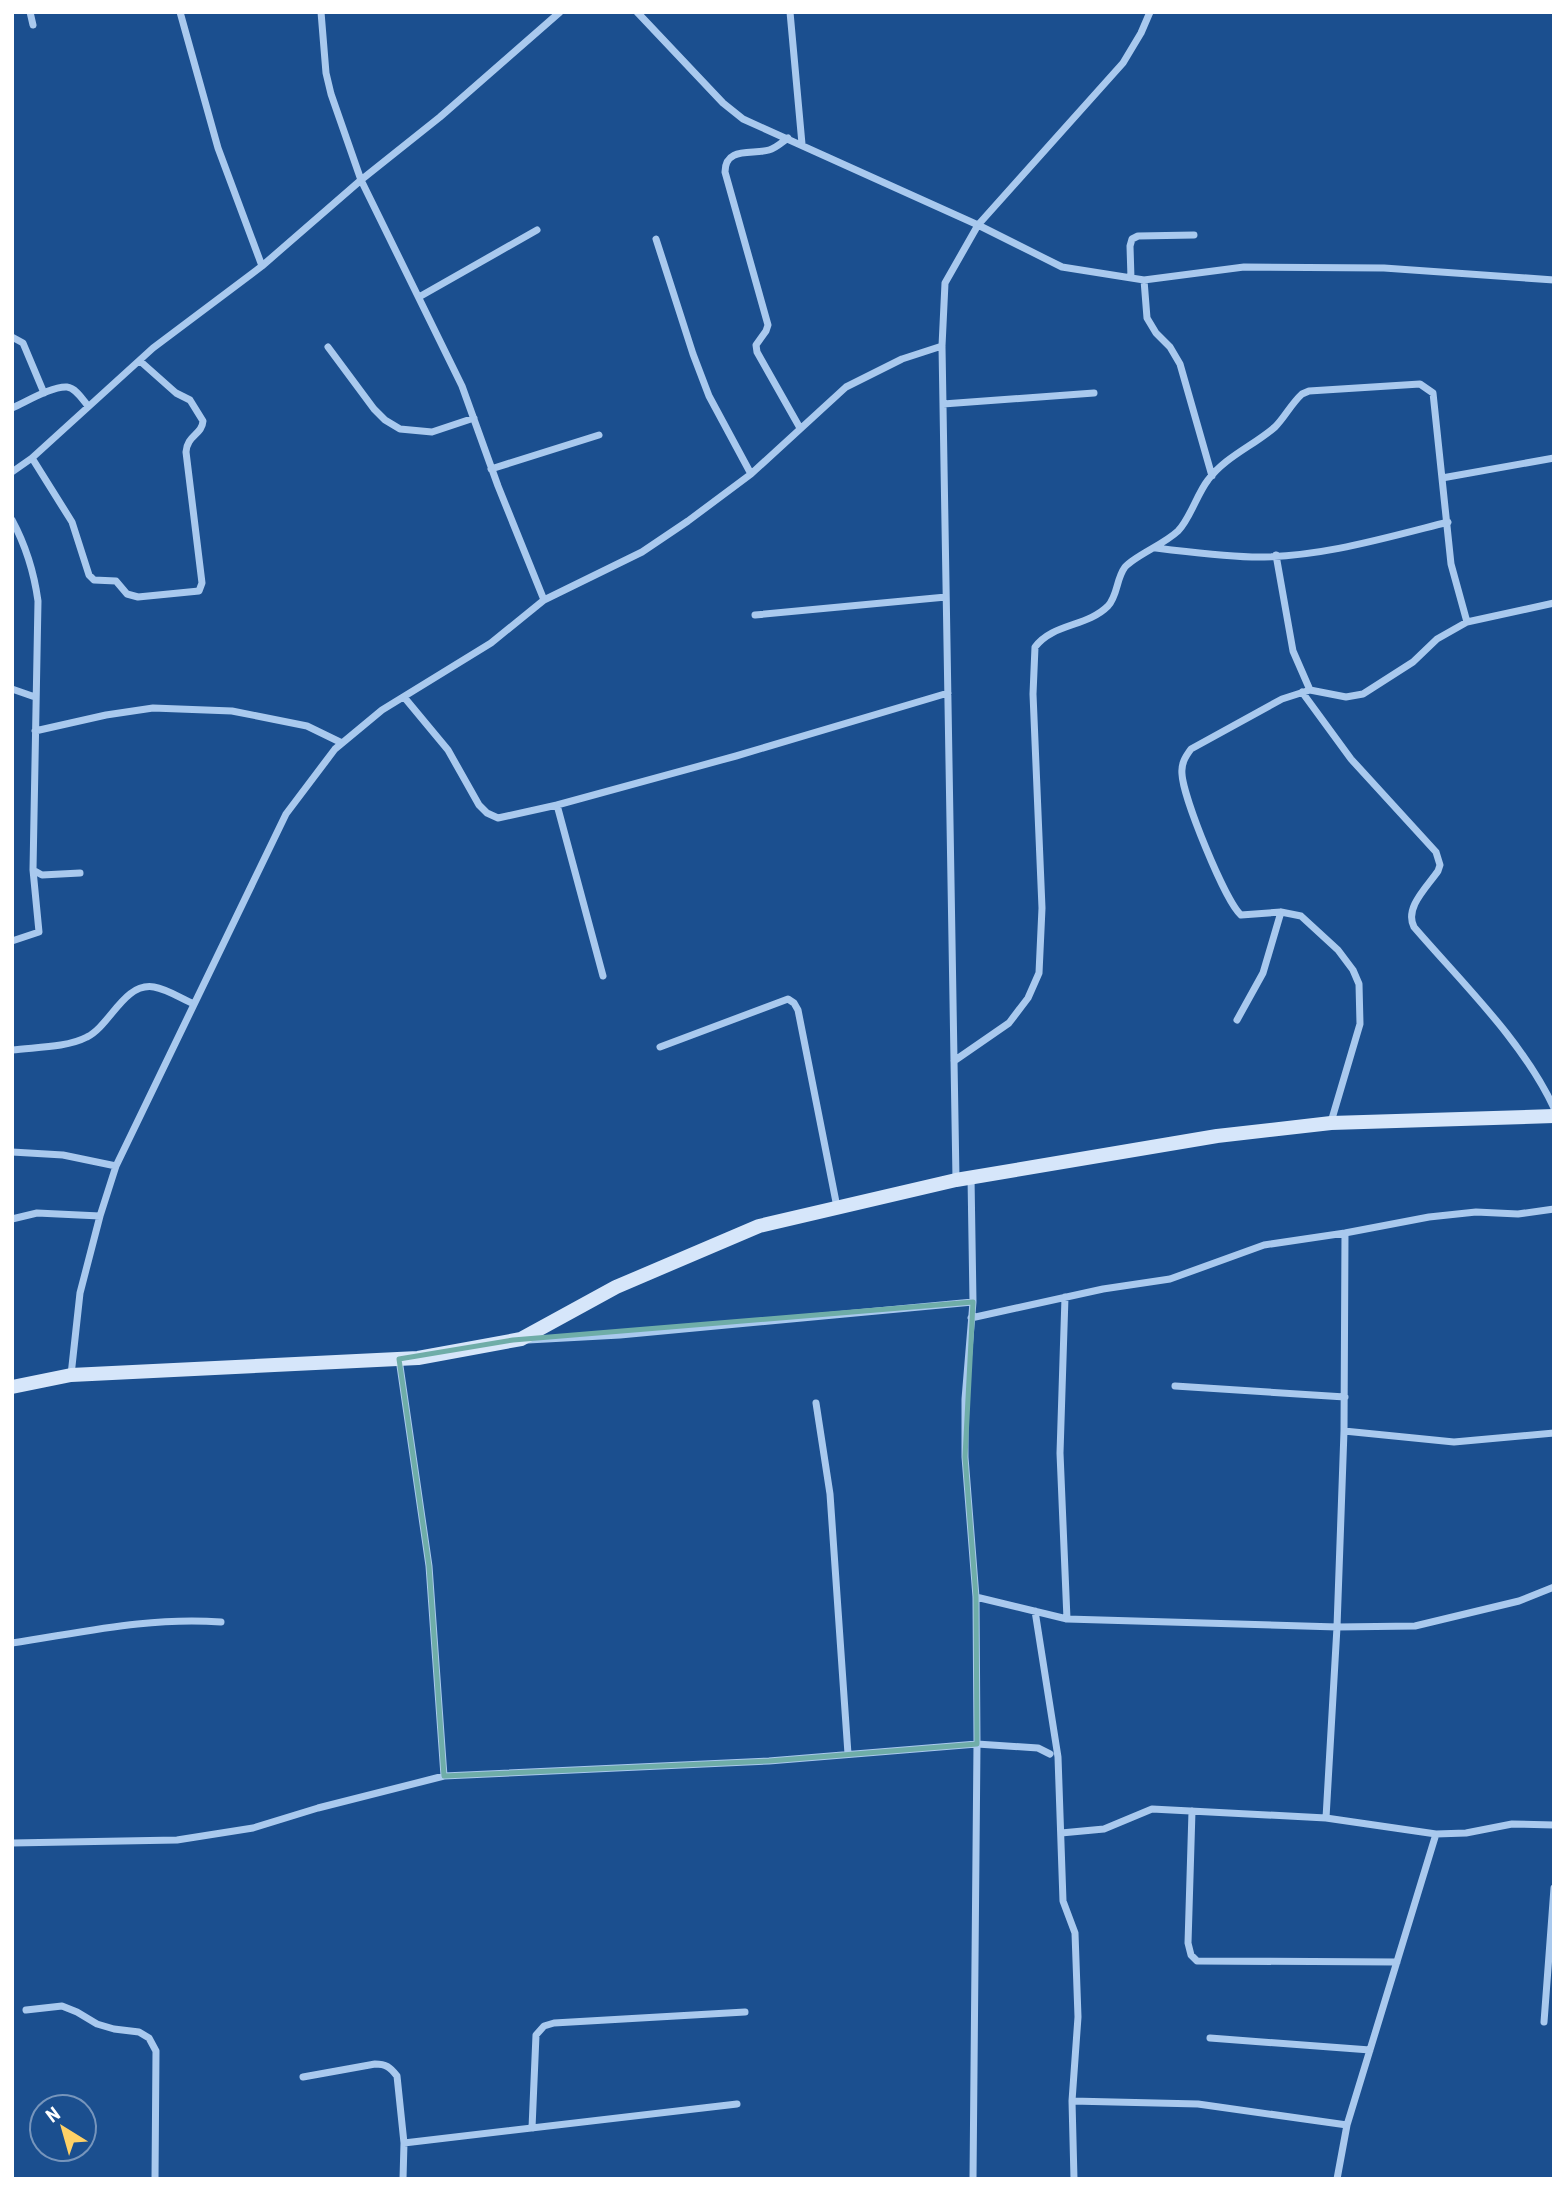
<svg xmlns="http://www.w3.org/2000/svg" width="1566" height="2191" viewBox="0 0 1566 2191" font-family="'Roboto Condensed',sans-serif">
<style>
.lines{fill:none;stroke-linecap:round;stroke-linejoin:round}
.street{stroke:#a9c9ee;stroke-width:7}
.secondary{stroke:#d6e6fa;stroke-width:14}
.marked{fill:none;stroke:#6fada8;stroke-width:5;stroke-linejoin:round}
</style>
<rect width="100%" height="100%" fill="#1b4f8f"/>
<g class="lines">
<path class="street" d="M 30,12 L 33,25
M 180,12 L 218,148 L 262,266
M 321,12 L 326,73 L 331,94 L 361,180 L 462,386 L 498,486 L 544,600
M 637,12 L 723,103 L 743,119 L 978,225 L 1062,267 L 1144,280 L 1244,267 L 1384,268 L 1554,280
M 790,12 L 802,144
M 788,138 C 782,142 776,148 769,150 C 753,155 725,146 725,172 L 768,325 L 766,331 L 756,345 L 757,352 L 800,428
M 656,239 L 693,354 L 709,396 L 751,474
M 1131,278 L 1130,246 L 1132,239 L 1138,236 L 1194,235
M 1144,280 L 1147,318 L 1156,333 L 1170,347 L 1180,364 L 1212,476
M 419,297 L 537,230
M 12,337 L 23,343 L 44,393
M 328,347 L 374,409 L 385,420 L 400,429 L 432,432 L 474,418
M 943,404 L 1094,393
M 12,408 C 26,402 52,386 67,387 C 76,388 83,400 88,406
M 32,458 L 72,522 L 89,575 L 94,580 L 116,581 L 127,594 L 138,597 L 199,591 L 202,583 L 186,452 C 187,435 202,435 203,421 L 190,400 L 176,393 L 140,361
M 491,469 L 599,435
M 12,472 L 32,458 L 153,348 L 262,266 L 361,180 L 440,117 L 560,12
M 1442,478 L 1554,458
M 12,520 C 26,546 34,572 38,601 L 33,870 L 42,875 L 80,873
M 1156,548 C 1188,552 1220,556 1252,557 C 1318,558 1385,538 1448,522
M 1276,555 L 1293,651 L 1310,690
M 755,615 L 946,597
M 12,689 L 35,697
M 1302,692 L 1351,759 L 1436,852 L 1440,865 L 1438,871 C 1427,887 1404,908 1414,927 C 1463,984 1522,1040 1554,1108
M 404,697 L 448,750 L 479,805 L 487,813 L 498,818 L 557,805
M 35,731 L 106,715 L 153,708 L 232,711 L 307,726 L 342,743
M 12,941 L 39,932 L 33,870
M 603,976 L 557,805 L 736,756 L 948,693
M 1237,1020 L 1263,973 L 1281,912
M 660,1047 L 788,999 L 794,1003 L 798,1010 L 837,1207
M 12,1050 C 35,1047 66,1048 87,1037 C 110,1026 124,982 154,987 C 167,989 182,999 194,1004
M 954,1061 L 1009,1023 L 1028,998 L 1039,973 L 1042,908 L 1033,694 L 1035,647 C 1053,623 1087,627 1108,606 C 1118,595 1116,579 1125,567 C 1136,555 1163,545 1178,531 C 1190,519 1197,494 1208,480 C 1225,457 1253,446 1275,427 C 1285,417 1291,404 1302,394 L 1309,391 L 1420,384 L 1433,393 L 1451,564 L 1467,622
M 1331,1122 L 1360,1024 L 1359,984 L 1353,970 L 1338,950 L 1301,916 L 1281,912 L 1241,915 C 1225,901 1183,797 1182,774 C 1181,764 1185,757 1191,749 L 1282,699 L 1310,690 L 1346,697 L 1363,694 L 1413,662 L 1437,639 L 1467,622 L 1554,603
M 12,1152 L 63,1155 L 116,1166
M 971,1177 L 973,1302 L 965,1399 L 965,1457 L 976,1597 L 977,1744 L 973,2179
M 956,1179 L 942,346 L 945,283 L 978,225 L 1123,63 L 1141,33 L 1150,12
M 12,1219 L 37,1213 L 100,1216
M 1065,1297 L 1060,1453 L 1067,1619
M 971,1318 L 1103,1289 L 1170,1279 L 1264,1245 L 1345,1233 L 1429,1217 L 1476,1212 L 1518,1214 L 1554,1209
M 528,1340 L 620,1335 L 973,1302
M 399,1359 L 429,1566 L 444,1776
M 71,1375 L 80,1293 L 100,1216 L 116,1166 L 286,814 L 335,749 L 382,710 L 491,643 L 544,600 L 642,552 L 688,521 L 751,474 L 846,387 L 902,359 L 942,346
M 1175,1386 L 1345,1397
M 816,1403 L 830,1494 L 848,1754
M 1344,1431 L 1454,1442 L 1554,1433
M 976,1597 L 1067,1619 L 1337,1627 L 1344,1431 L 1345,1233
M 1035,1611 L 1058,1757 L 1063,1901 L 1075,1933 L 1078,2017 L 1072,2101 L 1074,2179
M 12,1643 C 85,1632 147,1617 221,1622
M 1192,1811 L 1188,1943 L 1191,1955 L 1197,1961 L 1397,1962
M 1061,1833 L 1104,1829 L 1152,1809 L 1326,1818
M 1436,1834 L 1326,1818 L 1337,1627 L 1415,1626 L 1519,1601 L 1554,1587
M 12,1843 L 177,1840 L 253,1828 L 318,1808 L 444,1776 L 769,1761 L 977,1744 L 1038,1748 L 1050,1754
M 26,2010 L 62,2006 L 77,2012 L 97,2024 L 114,2029 L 139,2032 L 149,2038 L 156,2051 L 155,2179
M 1544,2022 L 1554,1888
M 1210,2038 L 1370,2050
M 303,2077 L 375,2064 C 386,2064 390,2067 397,2076 L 404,2143 L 403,2179
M 1072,2101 L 1198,2104 L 1347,2125
M 532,2128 L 536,2035 L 544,2026 L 554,2023 L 745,2012
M 404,2143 L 737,2104
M 1337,2179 L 1347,2125 L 1436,1834 L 1466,1833 L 1512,1824 L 1554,1825"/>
<path class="secondary" d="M 12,1387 L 71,1375 L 418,1358 L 521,1339 L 616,1287 L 759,1226 L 956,1180 L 1217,1136 L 1331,1123 L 1554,1116"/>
</g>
<path class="marked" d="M 973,1302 L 965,1457 L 976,1597 L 977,1744 L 769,1761 L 444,1776 L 429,1566 L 399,1359 L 513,1340 Z"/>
<rect width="1566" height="2191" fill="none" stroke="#ffffff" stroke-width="28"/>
<g transform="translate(63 2128) rotate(323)"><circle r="33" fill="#1b4f8f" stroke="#7695bc" stroke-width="2"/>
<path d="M0-5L12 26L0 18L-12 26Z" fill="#ffd166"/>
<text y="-10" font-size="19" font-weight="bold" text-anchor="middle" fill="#ffffff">N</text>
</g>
</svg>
